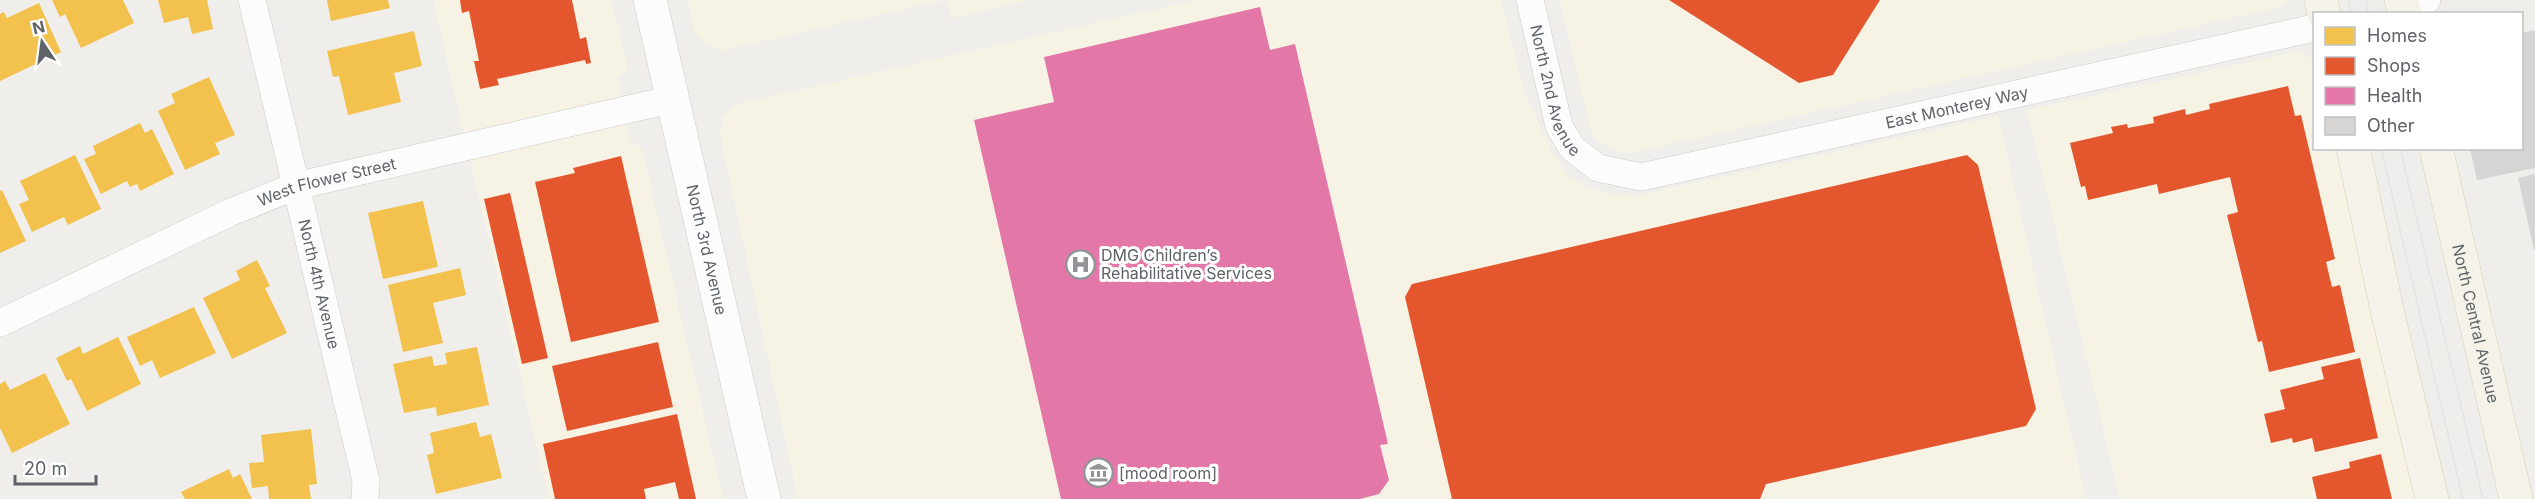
<svg xmlns="http://www.w3.org/2000/svg" width="2535" height="499" viewBox="0 0 2535 499" font-family="Inter,sans-serif">
<style>
.commercial{fill:#f7f3e4}
.homes{fill:#f2c14e}
.shops{fill:#e4572e}
.health{fill:#e377a8}
.building{fill:#d6d5d3}
.lines{fill:none;stroke-linecap:round;stroke-linejoin:round}
.minor-casing{stroke:#cbcccc;stroke-width:28}
.tertiary-casing{stroke:#cbcccc;stroke-width:34}
.primary-casing{stroke:#d7ceb8;stroke-width:34}
.minor{stroke:#fdfcfc;stroke-width:27}
.tertiary{stroke:#fdfcfc;stroke-width:33}
.primary{stroke:#f4f2e9;stroke-width:33}
.tram{stroke:#e4e4e4;stroke-width:1.5}
.labels{text-anchor:middle;dominant-baseline:central;stroke-width:6;stroke-linejoin:round;paint-order:stroke}
.street-label{font-size:16px;fill:#5f6368;stroke:#fff}
.poi-label{font-size:16px;fill:#5f6368;stroke:#fff;text-anchor:start}
</style>
<rect width="100%" height="100%" fill="#efeeea"/>
<path class="commercial" d="M 433,0 L 612,0 L 627,68 L 617,79 L 630,140 L 642,149 L 723,499 L 549,499 Z
M 688,0 L 945,0 L 723,50 L 705,44 L 695,33 Z
M 947,0 L 1028,0 L 952,18 Z
M 1198,0 L 1501,0 L 1525,94 L 1554,156 L 1570,176 L 1589,188 L 1614,195 L 1639,195 L 1998,116 L 2086,499 L 798,499 L 720,134 L 723,119 L 731,109 L 741,103 Z
M 1560,0 L 2287,0 L 2276,8 L 1631,153 L 1615,151 L 1598,141 L 1590,128 Z
M 2296,52 L 2309,57 L 2314,63 L 2314,148 L 2335,149 L 2415,499 L 2120,499 L 2027,110 Z"/>
<path class="homes" d="M 52,0 L 123,0 L 134,23 L 81,48 L 65,14 L 60,17 Z
M 158,0 L 207,0 L 213,29 L 192,34 L 188,17 L 164,23 Z
M 327,0 L 388,0 L 390,8 L 331,21 Z
M 39,3 L 61,52 L 0,81 L 0,14 L 4,12 L 7,18 Z
M 414,31 L 422,66 L 394,73 L 401,102 L 348,115 L 339,76 L 333,77 L 327,51 Z
M 209,77 L 235,135 L 215,143 L 220,154 L 185,170 L 158,111 L 175,103 L 171,94 Z
M 140,123 L 145,133 L 152,129 L 174,174 L 140,191 L 137,184 L 130,187 L 127,181 L 101,194 L 84,159 L 96,154 L 93,146 Z
M 75,155 L 101,209 L 68,225 L 64,217 L 32,232 L 19,204 L 29,200 L 20,181 Z
M 2,190 L 26,241 L 0,253 L 0,191 Z
M 423,201 L 438,267 L 383,279 L 368,213 Z
M 257,260 L 270,286 L 265,288 L 287,333 L 232,359 L 203,298 L 240,280 L 236,271 Z
M 460,268 L 466,295 L 433,303 L 443,343 L 403,352 L 388,285 Z
M 194,307 L 216,353 L 160,378 L 152,360 L 140,366 L 127,337 Z
M 118,337 L 141,384 L 87,411 L 71,379 L 67,381 L 56,358 L 80,346 L 83,354 Z
M 477,347 L 489,405 L 437,416 L 436,407 L 404,413 L 393,364 L 432,356 L 434,366 L 447,364 L 445,353 Z
M 45,373 L 70,424 L 12,453 L 0,428 L 0,384 L 5,381 L 10,390 Z
M 476,422 L 480,437 L 491,434 L 502,478 L 436,494 L 427,455 L 434,453 L 430,433 Z
M 311,429 L 317,484 L 309,485 L 311,499 L 269,499 L 268,486 L 252,488 L 249,463 L 264,462 L 261,435 Z
M 229,469 L 233,478 L 240,474 L 252,499 L 185,499 L 181,492 Z"/>
<path class="shops" d="M 460,0 L 572,0 L 580,39 L 586,37 L 591,63 L 586,64 L 585,60 L 497,79 L 499,85 L 480,89 L 474,61 L 479,61 L 469,11 L 462,13 Z
M 1669,0 L 1880,0 L 1833,75 L 1799,83 Z
M 2288,86 L 2295,116 L 2301,115 L 2335,259 L 2326,262 L 2332,287 L 2340,285 L 2355,352 L 2269,372 L 2262,341 L 2258,342 L 2227,215 L 2238,212 L 2230,177 L 2159,194 L 2157,184 L 2088,200 L 2085,186 L 2081,187 L 2070,143 L 2113,133 L 2111,127 L 2127,124 L 2128,128 L 2154,123 L 2153,117 L 2185,109 L 2186,115 L 2210,109 L 2209,104 Z
M 1967,155 L 1978,165 L 2036,409 L 2026,426 L 1766,484 L 1760,499 L 1452,499 L 1405,297 L 1412,284 Z
M 621,156 L 659,322 L 571,342 L 535,182 L 575,173 L 573,168 Z
M 510,193 L 548,358 L 522,364 L 484,199 Z
M 658,342 L 673,407 L 567,431 L 552,366 Z
M 2360,358 L 2378,438 L 2315,452 L 2312,438 L 2293,443 L 2292,438 L 2271,443 L 2264,414 L 2285,409 L 2280,390 L 2324,379 L 2321,367 Z
M 677,414 L 696,499 L 679,499 L 675,482 L 644,489 L 646,499 L 555,499 L 543,444 Z
M 2381,454 L 2392,499 L 2317,499 L 2312,477 L 2350,468 L 2349,462 Z"/>
<path class="health" d="M 1260,7 L 1270,50 L 1295,44 L 1388,444 L 1380,445 L 1389,480 L 1379,494 L 1360,499 L 1061,499 L 974,120 L 1054,102 L 1044,57 Z"/>
<path class="building" d="M 2535,30 L 2535,168 L 2477,180 L 2470,148 L 2522,148 L 2522,33 Z
M 2535,174 L 2535,250 L 2534,250 L 2518,178 Z"/>
<g class="lines">
<defs>
<g id="minor">
<path id="s1" d="M 252,0 L 366,481 L 365,499"/>
<path id="s2" d="M 1530,0 L 1559,126 L 1572,148 L 1598,168 L 1641,177 L 2314,28"/>
<path d="M 2402,4 L 2427,0"/>
<path id="s3" d="M 0,323 L 231,212 L 296,186 L 673,99"/>
</g>
<g id="tertiary">
<path id="s4" d="M 650,0 L 764,499"/>
</g>
<g id="primary">
<path d="M 2321,0 L 2324,14"/>
<path d="M 2401,0 L 2405,14"/>
<path d="M 2353,148 L 2387,310 L 2432,499"/>
<path id="s5" d="M 2436,148 L 2516,499"/>
</g>
</defs>
<use href="#minor" class="minor-casing"/>
<use href="#tertiary" class="tertiary-casing"/>
<use href="#primary" class="primary-casing"/>
<use href="#minor" class="minor"/>
<use href="#tertiary" class="tertiary"/>
<use href="#primary" class="primary"/>
<path class="tram" d="M 2348,0 L 2351,14
M 2366,0 L 2368,14
M 2381,148 L 2463,499
M 2400,148 L 2483,499"/>
</g>
<defs>
<symbol id="hospital-ring" viewBox="-11 -11 22 22"><circle r="9.5" fill="#fff" stroke="#919496" stroke-width="1.5"/><path d="M-5-5h3v3.5h4V-5h3V5h-3V1.5h-4V5h-3Z" fill="#919496"/></symbol>
<symbol id="museum-ring" viewBox="-11 -11 22 22"><circle r="9.5" fill="#fff" stroke="#919496" stroke-width="1.5"/><path d="M0-6L6-3V-2H-6V-3ZM-5-1h2V3h-2ZM-1-1h2V3h-2ZM3-1h2V3H3ZM-6 4H6V6H-6Z" fill="#919496"/></symbol>
</defs>
<g fill-rule="evenodd">
<use href="#hospital-ring" x="1064" y="248" width="33" height="33"/>
<use href="#museum-ring" x="1082" y="456" width="33" height="33"/>
</g>
<g class="labels">
<g class="street-label">
<text stroke="none"><textPath href="#s2" startOffset="94">North 2nd Avenue</textPath></text>
<text stroke="none"><textPath href="#s2" startOffset="555">East Monterey Way</textPath></text>
<text stroke="none"><textPath href="#s3" startOffset="357">West Flower Street</textPath></text>
<text stroke="none"><textPath href="#s4" startOffset="256">North 3rd Avenue</textPath></text>
<text stroke="none"><textPath href="#s1" startOffset="292">North 4th Avenue</textPath></text>
<text stroke="none"><textPath href="#s5" startOffset="180">North Central Avenue</textPath></text>
</g>
<g class="poi-label">
<text x="1101" y="255">DMG Children’s<tspan x="1101" dy="18">Rehabilitative Services</tspan></text>
<text x="1119" y="473">[mood room]</text>
</g>
</g>
<rect x="2313" y="12" width="210" height="138" fill="#ffffff" stroke="#bfc1c3" stroke-width="1.5"/>
<rect x="2325" y="27" width="30" height="18" fill="#f2c14e" stroke="#bfc1c3" stroke-width="1.5"/>
<text x="2367" y="42" font-size="18" fill="#5f6368">Homes</text>
<rect x="2325" y="57" width="30" height="18" fill="#e4572e" stroke="#bfc1c3" stroke-width="1.5"/>
<text x="2367" y="72" font-size="18" fill="#5f6368">Shops</text>
<rect x="2325" y="87" width="30" height="18" fill="#e377a8" stroke="#bfc1c3" stroke-width="1.5"/>
<text x="2367" y="102" font-size="18" fill="#5f6368">Health</text>
<rect x="2325" y="117" width="30" height="18" fill="#d6d5d3" stroke="#bfc1c3" stroke-width="1.5"/>
<text x="2367" y="132" font-size="18" fill="#5f6368">Other</text>
<g transform="translate(42 42) rotate(347)" stroke="#ffffff" stroke-width="4.5" paint-order="stroke">
<path d="M0-4.5L10 22L0 15L-10 22Z" fill="#5f6368"/>
<text y="-9" font-size="16" font-weight="bold" text-anchor="middle" fill="#5f6368">N</text>
</g>
<path d="M15 475v9h81v-9" fill="none" stroke="#5f6368" stroke-width="3"/>
<text x="24" y="475" font-size="18" fill="#5f6368" stroke="#ffffff" stroke-width="4.5" paint-order="stroke">20 m</text>
</svg>
